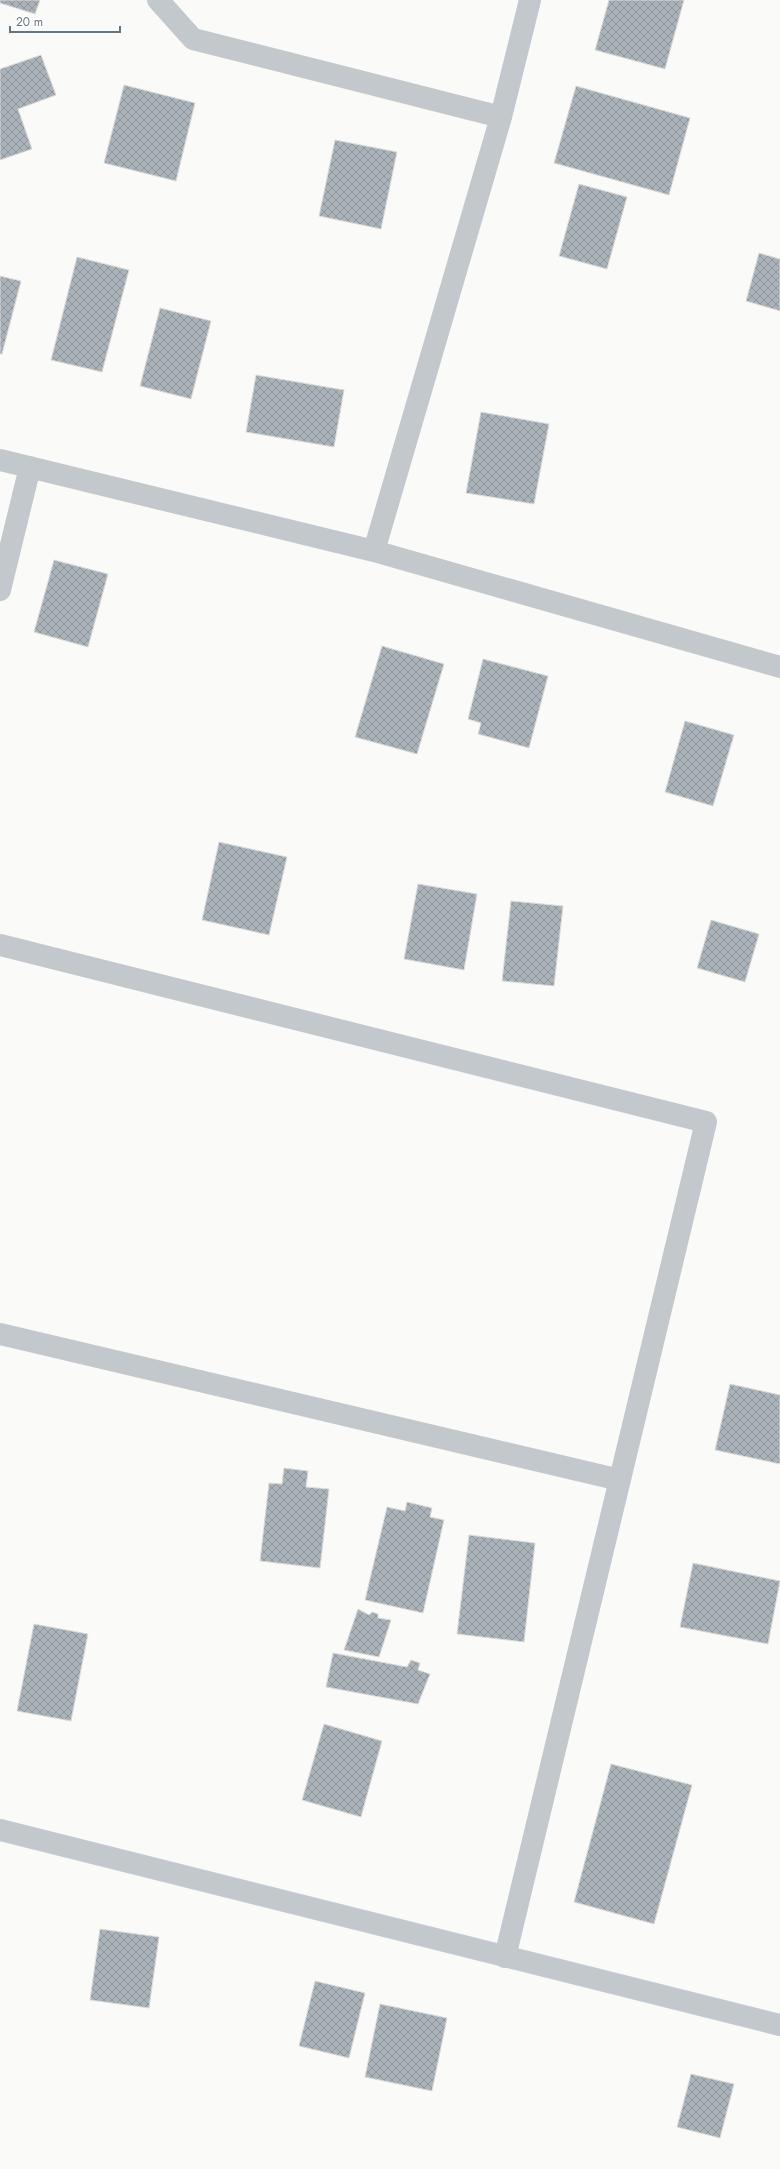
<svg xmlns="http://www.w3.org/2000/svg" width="780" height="2169" viewBox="0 0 780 2169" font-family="Jost,sans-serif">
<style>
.building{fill:url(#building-cross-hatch);stroke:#dcdcda}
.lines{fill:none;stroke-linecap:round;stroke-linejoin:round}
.street{stroke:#c3c8cc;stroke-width:22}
</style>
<defs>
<pattern id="building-cross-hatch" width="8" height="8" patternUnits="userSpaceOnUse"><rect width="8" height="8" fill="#aab3b9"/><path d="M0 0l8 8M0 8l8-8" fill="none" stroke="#8e969c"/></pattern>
</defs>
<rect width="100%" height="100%" fill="#fafaf8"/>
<path class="building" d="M 0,0 L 40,0 L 35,14 L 0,3 Z
M 609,0 L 684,0 L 665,69 L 595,50 Z
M 41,55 L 56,95 L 18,109 L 32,149 L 0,160 L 0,69 Z
M 124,85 L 195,103 L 176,181 L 104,163 Z
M 576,86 L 690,118 L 669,195 L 554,163 Z
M 335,140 L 397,152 L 381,229 L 319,216 Z
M 579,184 L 627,197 L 607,269 L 559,256 Z
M 759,253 L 780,259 L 780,311 L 746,301 Z
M 77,257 L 129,270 L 102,372 L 51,360 Z
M 0,276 L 21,281 L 2,354 L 0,354 Z
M 160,308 L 211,321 L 191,399 L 140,386 Z
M 256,375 L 344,390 L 334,447 L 246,432 Z
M 481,412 L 549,424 L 534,504 L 466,493 Z
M 54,560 L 108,574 L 88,647 L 34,632 Z
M 382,646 L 444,664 L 417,754 L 355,737 Z
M 483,659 L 548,676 L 529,748 L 478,734 L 481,723 L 468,719 Z
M 685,721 L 734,735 L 713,806 L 665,792 Z
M 219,842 L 287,857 L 269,935 L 202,920 Z
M 418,884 L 477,894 L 464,970 L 404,959 Z
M 511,901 L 563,906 L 554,986 L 502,981 Z
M 711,920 L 759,934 L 745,982 L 697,968 Z
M 730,1384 L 780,1395 L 780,1464 L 715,1450 Z
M 284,1468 L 308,1471 L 306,1487 L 329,1489 L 320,1568 L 260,1561 L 269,1483 L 282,1484 Z
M 407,1502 L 432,1508 L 430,1517 L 444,1520 L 423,1613 L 365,1600 L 387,1507 L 405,1511 Z
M 469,1535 L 535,1543 L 524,1642 L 457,1634 Z
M 693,1563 L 780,1581 L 768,1644 L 680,1627 Z
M 358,1609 L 369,1615 L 372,1612 L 378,1614 L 378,1618 L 391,1620 L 379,1657 L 344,1650 Z
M 34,1624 L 88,1634 L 71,1721 L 17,1711 Z
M 333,1653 L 407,1667 L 411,1660 L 420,1663 L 418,1670 L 430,1674 L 418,1704 L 326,1687 Z
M 324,1724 L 382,1741 L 361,1817 L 302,1800 Z
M 611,1764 L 692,1785 L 654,1924 L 574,1902 Z
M 100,1929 L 159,1937 L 149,2008 L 90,2000 Z
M 315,1981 L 365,1993 L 349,2058 L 299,2046 Z
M 380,2004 L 447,2018 L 432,2091 L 365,2077 Z
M 691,2074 L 734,2084 L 720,2138 L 677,2127 Z"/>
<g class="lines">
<path class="street" d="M 158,0 L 193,39 L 501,117
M 0,460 L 374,551 L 780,667
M 374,551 L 501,117 L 530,0
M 0,590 L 30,467
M 0,945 L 706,1122 L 505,1957
M 0,1334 L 620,1480
M 0,1830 L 780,2025"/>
</g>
<path d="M10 26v6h110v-6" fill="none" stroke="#657683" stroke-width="2"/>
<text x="16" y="26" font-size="12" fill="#657683" stroke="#ffffff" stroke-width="3" paint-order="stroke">20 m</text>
</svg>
